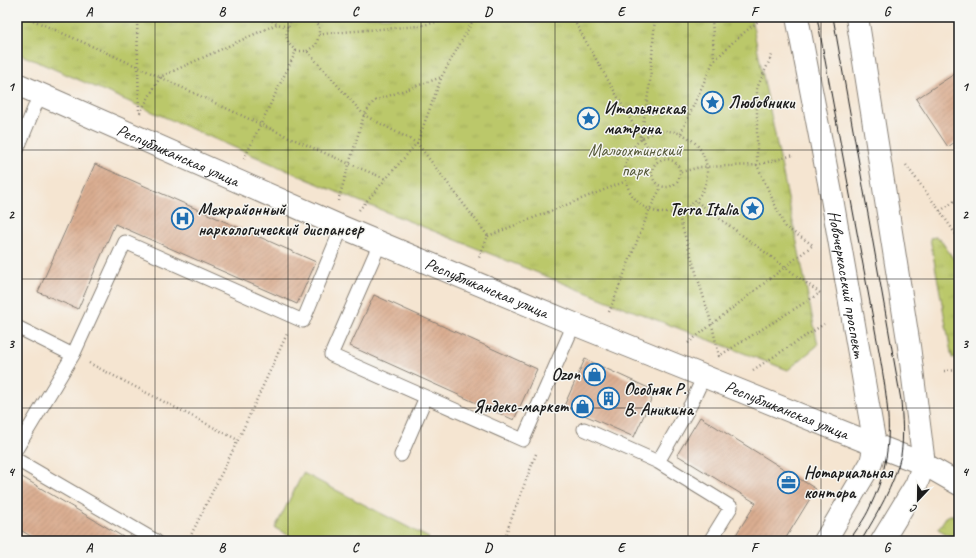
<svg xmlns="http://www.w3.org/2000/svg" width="976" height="558" viewBox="0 0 976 558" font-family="Caveat,sans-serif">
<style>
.grass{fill:url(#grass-tufts);stroke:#6c7243}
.pitch{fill:#bbc86a;stroke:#6c7243}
.building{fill:url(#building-hatch)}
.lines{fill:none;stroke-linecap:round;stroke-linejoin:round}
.service-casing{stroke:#888076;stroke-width:15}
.minor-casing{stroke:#888076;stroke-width:24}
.tertiary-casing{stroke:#888076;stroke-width:24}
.secondary-casing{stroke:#888076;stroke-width:24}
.path{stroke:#888076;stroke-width:2.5;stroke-dasharray:1 3;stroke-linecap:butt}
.service{stroke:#fff;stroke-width:13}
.minor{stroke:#fff;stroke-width:22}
.tertiary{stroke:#fff;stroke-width:22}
.secondary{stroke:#fff;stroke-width:22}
.tram{stroke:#1c1c1c;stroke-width:1}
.grid{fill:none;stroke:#1c1c1c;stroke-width:1;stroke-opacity:0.55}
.labels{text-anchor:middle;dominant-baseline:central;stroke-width:3;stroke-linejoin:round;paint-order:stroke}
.poi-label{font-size:17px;font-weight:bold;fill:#1c1c1c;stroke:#f6f6f2;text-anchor:start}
.park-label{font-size:17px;fill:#545837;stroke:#f6f6f2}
.street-label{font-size:17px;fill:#1c1c1c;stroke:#f6f6f2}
.neatline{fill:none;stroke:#1c1c1c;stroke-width:1.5}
.grid-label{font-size:13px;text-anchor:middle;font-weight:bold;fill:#1c1c1c}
</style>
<defs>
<pattern id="grass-tufts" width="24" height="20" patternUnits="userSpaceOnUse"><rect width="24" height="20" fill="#bbc86a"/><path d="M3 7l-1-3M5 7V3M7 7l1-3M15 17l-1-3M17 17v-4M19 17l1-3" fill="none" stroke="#a0ab5b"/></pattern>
<pattern id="building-hatch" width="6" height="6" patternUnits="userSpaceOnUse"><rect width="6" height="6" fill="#daad91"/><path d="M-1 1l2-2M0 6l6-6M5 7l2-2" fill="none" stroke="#ba947c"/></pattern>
</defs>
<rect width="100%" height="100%" fill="#f6f6f2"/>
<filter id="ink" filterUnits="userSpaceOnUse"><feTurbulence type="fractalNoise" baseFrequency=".025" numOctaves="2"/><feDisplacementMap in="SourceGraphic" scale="8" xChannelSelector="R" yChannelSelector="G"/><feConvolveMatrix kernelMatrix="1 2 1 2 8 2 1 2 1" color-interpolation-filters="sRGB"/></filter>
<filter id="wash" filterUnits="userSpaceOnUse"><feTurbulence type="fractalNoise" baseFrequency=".012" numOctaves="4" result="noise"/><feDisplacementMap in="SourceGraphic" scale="16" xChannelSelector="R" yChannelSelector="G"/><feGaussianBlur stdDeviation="0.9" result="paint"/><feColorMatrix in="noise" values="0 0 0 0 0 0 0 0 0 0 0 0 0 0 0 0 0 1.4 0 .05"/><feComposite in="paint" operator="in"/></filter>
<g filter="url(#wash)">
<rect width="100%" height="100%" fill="#f5e5d1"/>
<path class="grass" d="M 17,17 L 751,17 L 818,345 L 788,370 L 615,304 L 339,193 L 17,53 Z
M 936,237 L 940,239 L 959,267 L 959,357 L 952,358 L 930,238 Z
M 950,515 L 954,515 L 959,518 L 959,541 L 938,529 L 946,517 Z"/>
<path class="pitch" d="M 303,473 L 429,538 L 427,541 L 299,541 L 275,528 Z"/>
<g id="blocks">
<path class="building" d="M 959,71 L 959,139 L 948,147 L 916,99 Z
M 95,164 L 316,262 L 297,304 L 115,224 L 78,309 L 38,292 Z
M 374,295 L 537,369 L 514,420 L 350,346 Z
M 585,359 L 655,391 L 634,437 L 564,406 Z
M 700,417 L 816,489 L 784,541 L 732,541 L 756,503 L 677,455 Z
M 17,474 L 69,505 L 130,541 L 39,541 L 17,528 Z"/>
</g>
</g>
<g filter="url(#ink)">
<use href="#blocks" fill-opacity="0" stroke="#888076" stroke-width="1"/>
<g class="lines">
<defs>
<path id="service" d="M 17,150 L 40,94
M 380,243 L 331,355 L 523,440 L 574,324
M 17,327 L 73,355
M 584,429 L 658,462 L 731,507 L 710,541
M 17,448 L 73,355 L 125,242 L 303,321 L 342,227
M 401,455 L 426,397
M 17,460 L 156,541
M 658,462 L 691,404 L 704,376"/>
<g id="minor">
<path id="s1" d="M 17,84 L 342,227 L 574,324 L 875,445"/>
</g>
<path id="tertiary" d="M 875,445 L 924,464 L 959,484"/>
<g id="secondary">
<path id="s2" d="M 797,17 L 831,193 L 875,445 L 871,463 L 825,541"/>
<path d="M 857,17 L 909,346 L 924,464 L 916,485 L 882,541"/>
</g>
</defs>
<use href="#service" class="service-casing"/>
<use href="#minor" class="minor-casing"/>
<use href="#tertiary" class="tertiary-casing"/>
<use href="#secondary" class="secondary-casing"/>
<path class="path" d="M 26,17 C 71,37 117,57 162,78 C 236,113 310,148 386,179
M 137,17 L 139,112
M 265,17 L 277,24 L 288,27
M 572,17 L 641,138 L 658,160
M 319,35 L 330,33 L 419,26 L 459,17
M 296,51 L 307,51 L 364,115 L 417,143 L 488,236 L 478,260
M 307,51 L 316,45 L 319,35 L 319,25 L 311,18 L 307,17
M 715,60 L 734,41 L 763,17
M 140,113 L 160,77 L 277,24
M625 172a41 41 0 1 1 82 0a41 41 0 1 1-82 0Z
M 681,133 L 714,60 L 712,17
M 641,137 L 650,82 L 655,17
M652 173a14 14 0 1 1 28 0a14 14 0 1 1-28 0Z
M 244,159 L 296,51 L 289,44 L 286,36 L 290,22 L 296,17
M 906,165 L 940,211 L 959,239
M 681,172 L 700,167 L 757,165 L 794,155
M 338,201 L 364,115 L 374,101 L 442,77
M 359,210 L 417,143 L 442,76 L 475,17
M 940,211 L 959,198
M 678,213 L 712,325 L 719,356 L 820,293 L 696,201
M 488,236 L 624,182
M 609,312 L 649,211 L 661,187
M 688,343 L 813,245 L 785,227 L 757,165 L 757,88 L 773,53
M 89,363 L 238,440
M 753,370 L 824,324
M 944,371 L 959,370
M 188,541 L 238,440 L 287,334
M 503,541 L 536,454"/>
<use href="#service" class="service"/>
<use href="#minor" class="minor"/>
<use href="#tertiary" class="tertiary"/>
<use href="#secondary" class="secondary"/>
<path class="tram" d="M 817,17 L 879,351 C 889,409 897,451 870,507 C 865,519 856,530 849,541
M 833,17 L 901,400 C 902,418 904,436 901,455 C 894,486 877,514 861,541"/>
</g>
</g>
<path class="grid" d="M 155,17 L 155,541M 288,17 L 288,541M 421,17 L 421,541M 555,17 L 555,541M 688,17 L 688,541M 821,17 L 821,541M 17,150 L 959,150M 17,279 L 959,279M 17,408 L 959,408"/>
<defs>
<symbol id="sight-ring" viewBox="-11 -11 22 22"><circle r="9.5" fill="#f6f6f2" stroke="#1f6fb2" stroke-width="1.5"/><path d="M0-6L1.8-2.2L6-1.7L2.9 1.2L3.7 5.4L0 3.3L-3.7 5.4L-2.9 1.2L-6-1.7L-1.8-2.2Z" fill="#1f6fb2"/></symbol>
<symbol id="hospital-ring" viewBox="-11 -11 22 22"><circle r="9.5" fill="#f6f6f2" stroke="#1f6fb2" stroke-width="1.5"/><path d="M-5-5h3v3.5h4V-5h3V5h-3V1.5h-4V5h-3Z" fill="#1f6fb2"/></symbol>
<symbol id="shop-ring" viewBox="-11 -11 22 22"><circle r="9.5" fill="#f6f6f2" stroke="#1f6fb2" stroke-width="1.5"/><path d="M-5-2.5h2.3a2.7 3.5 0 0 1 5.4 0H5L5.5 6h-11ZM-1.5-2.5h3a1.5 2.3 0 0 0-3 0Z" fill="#1f6fb2"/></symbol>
<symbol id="building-ring" viewBox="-11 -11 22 22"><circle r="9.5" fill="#f6f6f2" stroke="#1f6fb2" stroke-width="1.5"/><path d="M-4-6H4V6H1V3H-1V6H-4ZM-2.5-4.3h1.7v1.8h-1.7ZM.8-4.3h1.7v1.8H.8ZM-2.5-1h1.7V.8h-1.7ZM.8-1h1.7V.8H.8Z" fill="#1f6fb2"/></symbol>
<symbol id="office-ring" viewBox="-11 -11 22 22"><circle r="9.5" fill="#f6f6f2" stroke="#1f6fb2" stroke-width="1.5"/><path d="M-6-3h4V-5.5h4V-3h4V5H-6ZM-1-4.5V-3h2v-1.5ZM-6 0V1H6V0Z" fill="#1f6fb2"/></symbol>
</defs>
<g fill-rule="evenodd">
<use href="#sight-ring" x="700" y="90" width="25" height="25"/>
<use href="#sight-ring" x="576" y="106" width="25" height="25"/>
<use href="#sight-ring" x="740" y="196" width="25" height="25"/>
<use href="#hospital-ring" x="170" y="206" width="25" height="25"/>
<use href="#shop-ring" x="582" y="362" width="25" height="25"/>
<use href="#building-ring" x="596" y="386" width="25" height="25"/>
<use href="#shop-ring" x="570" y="394" width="25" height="25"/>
<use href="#office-ring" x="776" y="470" width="25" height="25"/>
</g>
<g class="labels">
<g class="poi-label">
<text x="728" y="102">Любовники</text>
<text x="604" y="108">Итальянская<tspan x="604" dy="20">матрона</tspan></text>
<text x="198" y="209">Межрайонный<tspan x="198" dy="20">наркологический диспансер</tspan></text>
<text x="738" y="209" text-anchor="end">Terra Italia</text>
<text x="580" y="374" text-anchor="end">Ozon</text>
<text x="624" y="389">Особняк Р.<tspan x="624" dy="20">В. Аникина</tspan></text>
<text x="568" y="406" text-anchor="end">Яндекс-маркет</text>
<text x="804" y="472">Нотариальная<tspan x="804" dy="20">контора</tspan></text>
</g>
<g class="park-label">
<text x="635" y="150">Малоохтинский<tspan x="635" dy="20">парк</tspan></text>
</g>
<g class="street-label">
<text stroke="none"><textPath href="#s1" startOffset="176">Республиканская улица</textPath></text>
<text stroke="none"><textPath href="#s2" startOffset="272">Новочеркасский проспект</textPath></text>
<text stroke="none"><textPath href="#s1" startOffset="512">Республиканская улица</textPath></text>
<text stroke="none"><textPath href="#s1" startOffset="836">Республиканская улица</textPath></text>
</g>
</g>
<rect width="976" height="558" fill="none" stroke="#f6f6f2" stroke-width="44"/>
<g transform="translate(918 500) rotate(202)" stroke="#f6f6f2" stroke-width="3" paint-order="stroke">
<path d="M0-3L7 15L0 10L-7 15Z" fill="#1c1c1c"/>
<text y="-6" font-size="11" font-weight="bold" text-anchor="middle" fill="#1c1c1c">С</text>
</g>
<rect x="22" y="22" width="932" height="514" class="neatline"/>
<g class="grid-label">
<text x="89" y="16">A</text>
<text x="222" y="16">B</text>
<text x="355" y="16">C</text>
<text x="488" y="16">D</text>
<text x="621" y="16">E</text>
<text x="754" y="16">F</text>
<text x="887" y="16">G</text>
<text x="11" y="91">1</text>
<text x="965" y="91">1</text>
<text x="11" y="219">2</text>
<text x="965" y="219">2</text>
<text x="11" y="348">3</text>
<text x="965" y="348">3</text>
<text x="11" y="476">4</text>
<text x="965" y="476">4</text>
<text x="89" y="552">A</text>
<text x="222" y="552">B</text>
<text x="355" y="552">C</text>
<text x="488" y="552">D</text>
<text x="621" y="552">E</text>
<text x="754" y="552">F</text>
<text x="887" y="552">G</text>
</g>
</svg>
